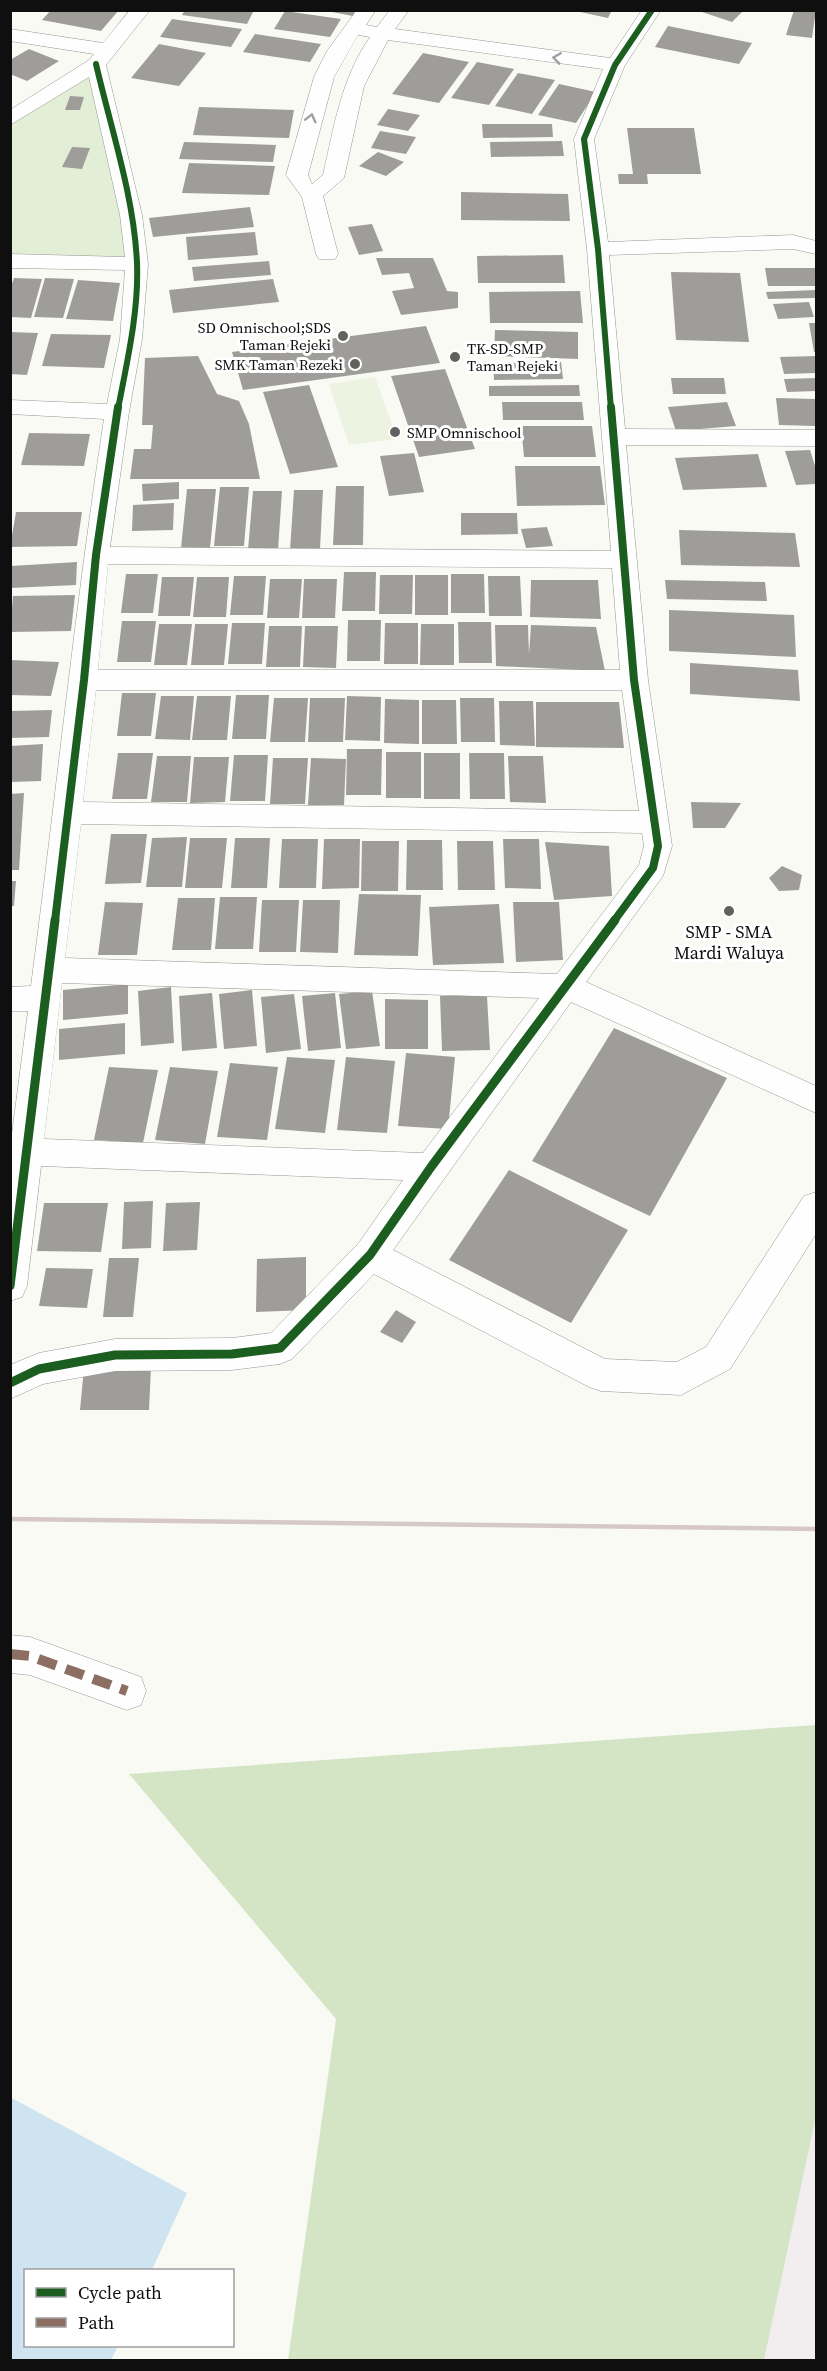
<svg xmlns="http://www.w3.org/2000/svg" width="827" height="2371" viewBox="0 0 827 2371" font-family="'Source Serif 4',serif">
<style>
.industrial{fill:#f2eef0}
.green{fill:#e3eed7}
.forest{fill:#d4e5c6}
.pitch{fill:#edf3e1}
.water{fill:#cfe4f1}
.building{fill:#9e9d9a}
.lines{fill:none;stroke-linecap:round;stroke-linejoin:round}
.minor-casing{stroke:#959593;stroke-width:1}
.minor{fill:#fefefe;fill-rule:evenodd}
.rail{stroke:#d5c8c7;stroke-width:4.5}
.quiet{stroke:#8d6e63;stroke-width:10;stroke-dasharray:19 10;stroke-linecap:butt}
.cycleway-far2-casing{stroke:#fff;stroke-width:8}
.cycleway-far1-casing{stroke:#fff;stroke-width:10}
.cycleway-casing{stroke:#fff;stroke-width:13}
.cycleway-far2{stroke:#1b5e20;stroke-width:6}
.cycleway-far1{stroke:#1b5e20;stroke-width:8}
.cycleway{stroke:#1b5e20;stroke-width:9}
.oneway{stroke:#9e9e9e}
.poi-dot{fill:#616160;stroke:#fff;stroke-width:2}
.labels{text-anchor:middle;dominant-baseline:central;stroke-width:6;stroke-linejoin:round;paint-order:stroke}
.far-poi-label{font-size:15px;fill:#0f0f0f;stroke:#fff;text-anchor:end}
.poi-label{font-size:18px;fill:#0f0f0f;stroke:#fff}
</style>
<rect width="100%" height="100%" fill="#fafaf5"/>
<path class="industrial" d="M 816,2088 L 816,2360 L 760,2360 Z"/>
<path class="green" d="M 96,64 L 137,264 L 11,261 L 11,119 Z"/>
<path class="forest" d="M 816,1725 L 816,2116 L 764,2360 L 288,2360 L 336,2019 L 129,1774 Z"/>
<path class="pitch" d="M 375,377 L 397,439 L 349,445 L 329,384 Z"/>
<path class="water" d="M 10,2097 L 187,2193 L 152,2270 L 26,2270 L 26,2346 L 118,2346 L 111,2360 L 11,2360 Z"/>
<path class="building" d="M 51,10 L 119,10 L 101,31 L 42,20 Z
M 185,10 L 254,10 L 247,24 L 182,15 Z
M 321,10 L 355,10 L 353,16 Z
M 571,10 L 612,10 L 608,18 Z
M 696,10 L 744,10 L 732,22 Z
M 794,10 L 816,10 L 812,38 L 786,35 Z
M 285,11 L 341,19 L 330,37 L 274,29 Z
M 172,19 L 242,29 L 231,47 L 160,37 Z
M 668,26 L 752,43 L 739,64 L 655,47 Z
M 255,34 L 321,44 L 310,62 L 243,52 Z
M 159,44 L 206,53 L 179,86 L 131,78 Z
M 29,49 L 59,61 L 27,81 L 10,74 L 10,60 Z
M 423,53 L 469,62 L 439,103 L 392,94 Z
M 477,62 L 514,69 L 489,105 L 451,98 Z
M 518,73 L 555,80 L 532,114 L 495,106 Z
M 559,84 L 596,92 L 576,123 L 538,115 Z
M 70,96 L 84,97 L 80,110 L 65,110 Z
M 199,107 L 294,110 L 289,138 L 193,135 Z
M 388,109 L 420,115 L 408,131 L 377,125 Z
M 482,124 L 552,124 L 553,137 L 483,138 Z
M 627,128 L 694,128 L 701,174 L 647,174 L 648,184 L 619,184 L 618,174 L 633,174 Z
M 380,131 L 416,137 L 406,154 L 371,148 Z
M 562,141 L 564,156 L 491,157 L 490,142 Z
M 184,142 L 276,145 L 273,162 L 179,159 Z
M 72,147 L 90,148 L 82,169 L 62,167 Z
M 378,152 L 404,162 L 386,176 L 359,166 Z
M 189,163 L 275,166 L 269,195 L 182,193 Z
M 461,192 L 568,194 L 570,221 L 461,220 Z
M 250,207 L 254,227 L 153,237 L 149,218 Z
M 372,224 L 383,251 L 359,255 L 348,227 Z
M 255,232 L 258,255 L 188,260 L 186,237 Z
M 563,255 L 565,283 L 478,283 L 477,256 Z
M 376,258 L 433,258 L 447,291 L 458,292 L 458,308 L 401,315 L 392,291 L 414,288 L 409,273 L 382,275 Z
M 269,261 L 271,275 L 194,281 L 192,267 Z
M 765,268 L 816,268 L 816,286 L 768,286 Z
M 671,272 L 740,273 L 749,342 L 676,340 Z
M 14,278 L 42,279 L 31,318 L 10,317 L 10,289 Z
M 45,278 L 74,279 L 63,318 L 34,317 Z
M 273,279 L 279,302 L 173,313 L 169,290 Z
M 78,280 L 120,283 L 113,321 L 66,319 Z
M 816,290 L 816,298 L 768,299 L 766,292 Z
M 580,291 L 583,323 L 490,323 L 489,292 Z
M 809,302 L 814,317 L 778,319 L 773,304 Z
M 809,323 L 816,323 L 816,352 L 814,352 Z
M 426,326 L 440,363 L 243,390 L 232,352 Z
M 495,330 L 578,332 L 578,359 L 494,356 Z
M 10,332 L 38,333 L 27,375 L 10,374 Z
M 51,334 L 111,335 L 104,368 L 42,366 Z
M 198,356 L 217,394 L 239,401 L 249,424 L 260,479 L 130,479 L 134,449 L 151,449 L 153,425 L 142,425 L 145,358 Z
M 816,356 L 816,373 L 784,374 L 780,357 Z
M 561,362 L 563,379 L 494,380 L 493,363 Z
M 445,369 L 475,449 L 419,457 L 391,376 Z
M 671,378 L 724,378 L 726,394 L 673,394 Z
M 816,378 L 816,391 L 787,392 L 784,379 Z
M 309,385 L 338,467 L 290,474 L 263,392 Z
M 579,385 L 580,396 L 489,396 L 489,386 Z
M 776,398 L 816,399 L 816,426 L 779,425 Z
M 502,402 L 582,402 L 584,420 L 503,420 Z
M 727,402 L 736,426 L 676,431 L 668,407 Z
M 521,426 L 592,426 L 596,457 L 524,457 Z
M 29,433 L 90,434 L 84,466 L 21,465 Z
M 810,450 L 816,469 L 816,484 L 796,485 L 785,451 Z
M 414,453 L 424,492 L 389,496 L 380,456 Z
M 758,454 L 767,487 L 683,490 L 675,458 Z
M 515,466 L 600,466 L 605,505 L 517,506 Z
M 179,482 L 179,499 L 143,501 L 142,484 Z
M 336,486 L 364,486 L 363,545 L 333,545 Z
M 220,487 L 249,487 L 244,546 L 214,546 Z
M 187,489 L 216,489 L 210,548 L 181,548 Z
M 294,490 L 323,490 L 320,549 L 290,550 Z
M 253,491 L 282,491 L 278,550 L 248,550 Z
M 174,503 L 173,530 L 132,531 L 133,505 Z
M 16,512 L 82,512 L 77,546 L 10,547 Z
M 461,513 L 517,513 L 518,534 L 461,535 Z
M 547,527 L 553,546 L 526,548 L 521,529 Z
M 679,530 L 795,533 L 800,567 L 681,565 Z
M 77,562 L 76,585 L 10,588 L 11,566 Z
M 344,572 L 376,572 L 375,611 L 342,611 Z
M 126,574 L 158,574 L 153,613 L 121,613 Z
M 451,574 L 484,574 L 485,613 L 451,613 Z
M 380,575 L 413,575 L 412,614 L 379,614 Z
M 415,575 L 448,575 L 448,615 L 415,615 Z
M 234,576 L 266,576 L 263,615 L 230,615 Z
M 488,576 L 520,576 L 522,616 L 489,616 Z
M 162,577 L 194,577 L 190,616 L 158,616 Z
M 197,577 L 229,577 L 226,617 L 193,617 Z
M 270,579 L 302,579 L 299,618 L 267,618 Z
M 304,579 L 337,579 L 335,618 L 302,618 Z
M 531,580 L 598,580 L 601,619 L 530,617 Z
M 665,580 L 765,582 L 767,601 L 667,599 Z
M 75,595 L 71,631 L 10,632 L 13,596 Z
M 669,610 L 794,615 L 796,657 L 669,651 Z
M 348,620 L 381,620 L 380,661 L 347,661 Z
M 122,621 L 156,621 L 151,662 L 117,662 Z
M 458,622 L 491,622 L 492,663 L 459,663 Z
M 232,623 L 265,623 L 262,664 L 228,664 Z
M 385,623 L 418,623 L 418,664 L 384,664 Z
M 159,624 L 192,624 L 187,665 L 154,665 Z
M 195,624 L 228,624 L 224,665 L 191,665 Z
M 421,624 L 454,624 L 454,665 L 420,665 Z
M 495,625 L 528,625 L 529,654 L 531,625 L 596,627 L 605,671 L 496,666 Z
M 269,626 L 302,626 L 300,667 L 266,667 Z
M 305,626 L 338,626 L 336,668 L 303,667 Z
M 10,660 L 59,662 L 51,696 L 10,695 Z
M 690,663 L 798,670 L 800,701 L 690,694 Z
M 122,693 L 156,693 L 151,736 L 117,736 Z
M 236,695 L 269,695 L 266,739 L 232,739 Z
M 161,696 L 194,696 L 190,740 L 155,739 Z
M 197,696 L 231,696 L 227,740 L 192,740 Z
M 347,696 L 381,697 L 380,741 L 345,740 Z
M 274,698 L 308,698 L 305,742 L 270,742 Z
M 310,698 L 345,698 L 343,742 L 308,742 Z
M 460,698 L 494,698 L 495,742 L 461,742 Z
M 385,699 L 419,700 L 419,744 L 384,743 Z
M 422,700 L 456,700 L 457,744 L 422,744 Z
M 499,701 L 533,701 L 535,746 L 500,745 Z
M 536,702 L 619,702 L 624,748 L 536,747 Z
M 52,710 L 49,737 L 10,738 L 10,711 Z
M 43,744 L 41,781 L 10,782 L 10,746 Z
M 347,749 L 382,749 L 381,795 L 346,795 Z
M 386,752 L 421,752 L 421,798 L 386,798 Z
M 118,753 L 153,753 L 147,799 L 112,799 Z
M 424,753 L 460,753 L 460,799 L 424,799 Z
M 469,753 L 504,753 L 505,799 L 470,799 Z
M 234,755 L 268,755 L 265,801 L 230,801 Z
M 157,756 L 191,756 L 187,802 L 151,802 Z
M 508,756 L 543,756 L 546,803 L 510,802 Z
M 194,757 L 229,757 L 225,802 L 190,803 Z
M 273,758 L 308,758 L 305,804 L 270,804 Z
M 311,758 L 346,759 L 344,805 L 308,805 Z
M 24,793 L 19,870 L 10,870 L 10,794 Z
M 691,802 L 741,803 L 725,828 L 693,828 Z
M 111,834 L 147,834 L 141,883 L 105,884 Z
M 187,837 L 182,887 L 146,887 L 152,838 Z
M 190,838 L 227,838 L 222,888 L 185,888 Z
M 235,838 L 270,838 L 267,888 L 231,888 Z
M 282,839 L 318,839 L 316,888 L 279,888 Z
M 324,839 L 360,839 L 359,888 L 322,889 Z
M 503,839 L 539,839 L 541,889 L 505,888 Z
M 407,840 L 442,840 L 443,890 L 406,890 Z
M 362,841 L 399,841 L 398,891 L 361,891 Z
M 457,841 L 493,841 L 495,890 L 458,890 Z
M 545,842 L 609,846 L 612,896 L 554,900 Z
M 782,866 L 802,875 L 799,890 L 779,891 L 769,878 Z
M 10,881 L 16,881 L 14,906 L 10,906 Z
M 359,894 L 421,895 L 418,956 L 354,955 Z
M 220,897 L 257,897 L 253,949 L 215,949 Z
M 178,898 L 215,898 L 211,950 L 172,950 Z
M 262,900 L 299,900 L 296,952 L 259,952 Z
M 303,900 L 340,900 L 338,953 L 300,952 Z
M 105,902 L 143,903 L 137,955 L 98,955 Z
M 513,902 L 559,902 L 563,960 L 516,962 Z
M 499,904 L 504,963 L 433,965 L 429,907 Z
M 128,984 L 128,1014 L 63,1020 L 63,990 Z
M 171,987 L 174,1043 L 141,1046 L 138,991 Z
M 252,990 L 257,1046 L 224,1049 L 219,994 Z
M 372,991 L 380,1046 L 346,1049 L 339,994 Z
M 212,993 L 217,1048 L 182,1051 L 179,996 Z
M 335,993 L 341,1048 L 308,1051 L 302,996 Z
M 294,994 L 301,1049 L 266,1053 L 261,997 Z
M 440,996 L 487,996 L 490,1050 L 442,1051 Z
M 385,999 L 428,1000 L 428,1049 L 385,1049 Z
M 125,1023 L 125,1054 L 59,1060 L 59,1029 Z
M 614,1028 L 727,1078 L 650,1216 L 532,1161 Z
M 406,1053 L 455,1057 L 448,1129 L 398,1126 Z
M 287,1057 L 335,1060 L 325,1133 L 275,1129 Z
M 346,1057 L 395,1061 L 387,1133 L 337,1130 Z
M 230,1063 L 278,1067 L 267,1140 L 217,1137 Z
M 109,1067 L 158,1070 L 143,1143 L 94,1140 Z
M 170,1067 L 218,1071 L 205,1144 L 155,1140 Z
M 509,1170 L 628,1230 L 571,1323 L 449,1260 Z
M 153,1201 L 151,1248 L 122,1249 L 124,1202 Z
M 200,1202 L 197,1250 L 163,1251 L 166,1203 Z
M 44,1203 L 108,1203 L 101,1252 L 37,1251 Z
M 306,1257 L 306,1310 L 256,1312 L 257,1259 Z
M 109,1258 L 139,1258 L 133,1317 L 103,1317 Z
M 46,1268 L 93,1269 L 87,1308 L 39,1306 Z
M 396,1310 L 416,1322 L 402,1343 L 380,1332 Z
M 151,1367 L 149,1410 L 80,1410 L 84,1368 Z"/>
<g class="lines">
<defs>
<path id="minor" d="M 130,10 L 150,10 L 106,65 L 142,215 L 148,264 L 142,339 L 129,412 L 110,547 L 611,551 L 587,249 L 574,139 L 603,69 L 388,40 L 364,86 L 344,178 L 323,196 L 338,254 L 335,259 L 319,259 L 316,254 L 302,197 L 286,175 L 314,77 L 327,51 L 357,10 L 376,10 L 366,25 L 377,27 L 390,10 L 409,10 L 395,29 L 610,58 L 642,10 L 661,10 L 625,65 L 594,139 L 608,242 L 793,235 L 816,241 L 816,254 L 793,249 L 609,255 L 625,429 L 816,430 L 816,446 L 626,445 L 648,680 L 672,846 L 663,876 L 586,982 L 816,1086 L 816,1113 L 571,1002 L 393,1250 L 605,1359 L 677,1362 L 706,1347 L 804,1196 L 816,1192 L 816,1234 L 730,1369 L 681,1395 L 601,1391 L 589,1387 L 374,1274 L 292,1359 L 280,1364 L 232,1370 L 115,1371 L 43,1384 L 10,1399 L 10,1365 L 39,1353 L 115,1339 L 232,1338 L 271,1333 L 358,1244 L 403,1180 L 41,1166 L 27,1286 L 22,1297 L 10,1301 L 10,1149 L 28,1011 L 10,1011 L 10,987 L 31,986 C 56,797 75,607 104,419 L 10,414 L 10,400 L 107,404 L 120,339 L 125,270 L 10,268 L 10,254 L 125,257 L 120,215 L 89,77 L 10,125 L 10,110 L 89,60 L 94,54 L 10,41 L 10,29 L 103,43 ZM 358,35 L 370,37 C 341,79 334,127 323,175 L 312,184 L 308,175 L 334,77 ZM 108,564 L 612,568 L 620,670 L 98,670 ZM 96,690 L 622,690 L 639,811 L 83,802 ZM 81,824 L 642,833 L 644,846 L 639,865 L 557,974 L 65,958 ZM 62,983 L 539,998 L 423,1153 L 44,1139 Z
M 10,1635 L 30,1637 L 141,1677 L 146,1691 L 141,1705 L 127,1710 L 30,1675 L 10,1673 Z"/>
</defs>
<use href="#minor" class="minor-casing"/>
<use href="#minor" class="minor"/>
<path class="rail" d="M 10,1519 L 816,1529"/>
<path class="quiet" d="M 10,1654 L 30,1656 L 127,1691"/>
<defs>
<path id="cycleway-far2" d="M 96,64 C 111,129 134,196 137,263 C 139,311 127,362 118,409
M 611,409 L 598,249 L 584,139 L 615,65 L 652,10"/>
<path id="cycleway-far1" d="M 611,407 L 634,680 L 658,846 L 653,868 L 614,921
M 55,921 L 84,680 L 96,555 L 118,407"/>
<path id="cycleway" d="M 10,1286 L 55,920
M 10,1383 L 39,1369 L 115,1355 L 232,1354 L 280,1348 L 370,1255 L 431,1167 L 615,920"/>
</defs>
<use href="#cycleway-far2" class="cycleway-far2-casing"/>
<use href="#cycleway-far1" class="cycleway-far1-casing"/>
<use href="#cycleway" class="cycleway-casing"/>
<use href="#cycleway-far2" class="cycleway-far2"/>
<use href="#cycleway-far1" class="cycleway-far1"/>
<use href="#cycleway" class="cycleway"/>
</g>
<defs><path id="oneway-chevron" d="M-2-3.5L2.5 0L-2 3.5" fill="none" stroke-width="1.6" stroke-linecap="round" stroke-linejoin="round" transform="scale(1.5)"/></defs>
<g class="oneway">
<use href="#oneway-chevron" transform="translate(557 58) rotate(-172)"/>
<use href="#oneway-chevron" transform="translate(311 118) rotate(-76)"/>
</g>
<g class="poi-dot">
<circle cx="343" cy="336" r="6"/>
<circle cx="455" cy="357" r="6"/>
<circle cx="355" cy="364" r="6"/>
<circle cx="395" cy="432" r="6"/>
<circle cx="729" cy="911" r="6"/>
</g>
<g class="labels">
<g class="far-poi-label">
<text x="331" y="327">SD Omnischool;SDS<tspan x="331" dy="17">Taman Rejeki</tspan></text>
<text x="467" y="348" text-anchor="start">TK-SD-SMP<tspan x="467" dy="17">Taman Rejeki</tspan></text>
<text x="343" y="364">SMK Taman Rezeki</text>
<text x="407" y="432" text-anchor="start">SMP Omnischool</text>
</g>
<g class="poi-label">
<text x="729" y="931">SMP - SMA<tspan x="729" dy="21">Mardi Waluya</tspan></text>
</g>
</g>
<rect width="827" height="2371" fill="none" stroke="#0f0f0f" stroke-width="24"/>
<rect x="24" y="2269" width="210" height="78" fill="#ffffff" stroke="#9f9f9f" stroke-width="1.5"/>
<rect x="36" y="2288" width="30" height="9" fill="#1b5e20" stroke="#9f9f9f" stroke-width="1.5"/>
<text x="78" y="2299" font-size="18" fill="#0f0f0f">Cycle path</text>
<rect x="36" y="2318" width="30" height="9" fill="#8d6e63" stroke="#9f9f9f" stroke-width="1.5"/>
<text x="78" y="2329" font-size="18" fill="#0f0f0f">Path</text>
</svg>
